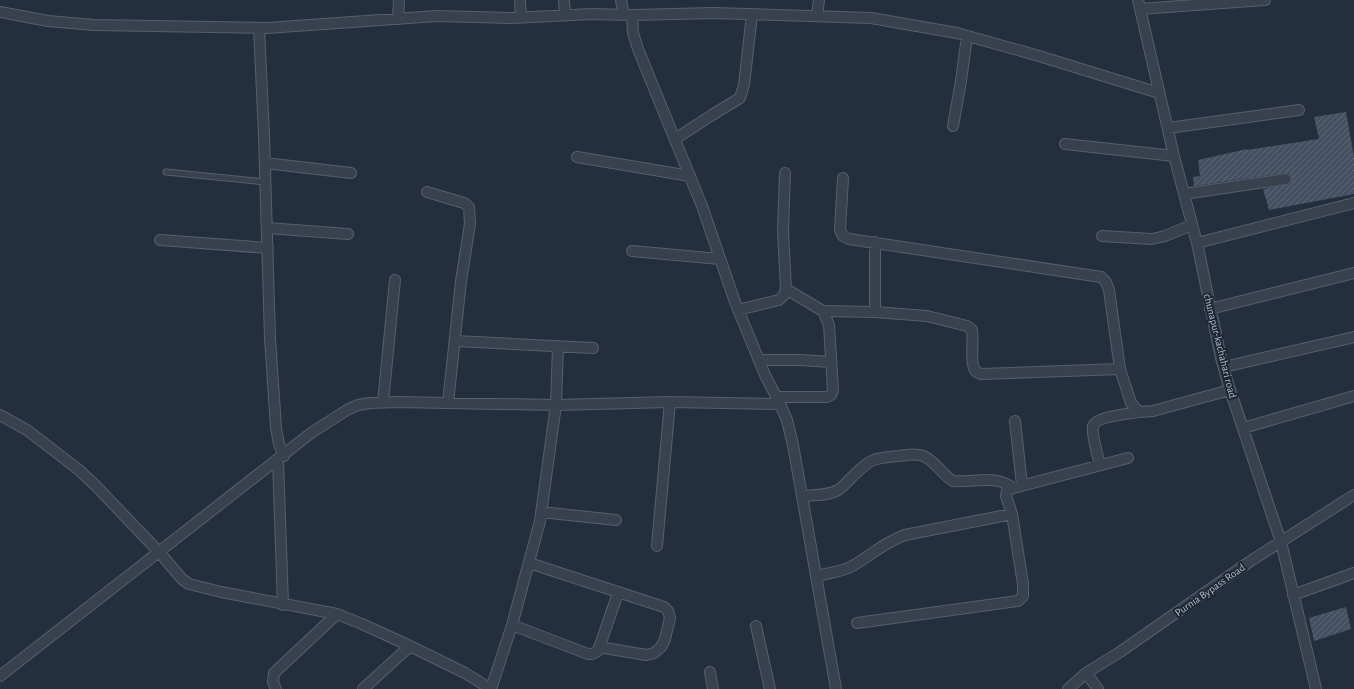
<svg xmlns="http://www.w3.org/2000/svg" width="1354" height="689" viewBox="0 0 1354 689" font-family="'Alegreya Sans',sans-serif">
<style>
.building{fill:url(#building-hatch)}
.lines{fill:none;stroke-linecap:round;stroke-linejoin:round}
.lane-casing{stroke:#565f6c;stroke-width:7}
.street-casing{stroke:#565f6c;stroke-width:12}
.lane{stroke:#38414e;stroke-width:5}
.street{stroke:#38414e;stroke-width:10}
.labels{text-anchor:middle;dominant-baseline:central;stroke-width:4;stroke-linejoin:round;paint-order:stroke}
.street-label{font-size:11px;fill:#b4bcc9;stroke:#1d2633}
</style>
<defs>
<pattern id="building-hatch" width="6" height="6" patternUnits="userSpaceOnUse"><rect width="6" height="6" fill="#455162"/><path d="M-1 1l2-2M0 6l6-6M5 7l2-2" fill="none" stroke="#5d6877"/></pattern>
</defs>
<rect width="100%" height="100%" fill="#242f3e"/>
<path class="building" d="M 1346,112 L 1354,157 L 1354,194 L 1269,210 L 1263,189 L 1290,184 L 1292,178 L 1289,173 L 1285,173 L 1194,186 L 1193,177 L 1200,176 L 1198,160 L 1247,149 L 1247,150 L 1319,139 L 1314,117 Z
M 1346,607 L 1351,629 L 1314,641 L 1309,618 Z"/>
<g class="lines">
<defs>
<path id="lane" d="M 166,172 L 265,182"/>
<path id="street" d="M 520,0 L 521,17
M 564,0 L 565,15
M 621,0 L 624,15
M 1138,0 L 1174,156 L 1197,243 L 1221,358 L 1230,390 L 1281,542 L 1316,689
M 1140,9 L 1265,0
M 0,12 L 48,21 L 94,25 L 267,28 L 437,16 L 512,18 L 592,14 L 632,15 L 713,13 L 871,18 L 957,33 L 1039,56 L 1159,93
M 632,15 L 633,33 L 638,49 L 702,206 L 735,302 L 765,375 L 780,404
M 817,16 L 819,0
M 398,19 L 399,0
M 259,28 L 264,135 L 270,338 L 276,428 L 279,444 L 284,456
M 953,126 L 961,81 L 967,36
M 1168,128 L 1299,110
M 675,139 L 712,115 L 740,98 L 744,85 L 752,14
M 1065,144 L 1174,156
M 577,157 L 690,176
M 265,163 L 351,173
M 843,178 L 840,230 L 843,236 L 849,239 L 1101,277 L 1106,282 L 1109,290 L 1120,369 L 1131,403 L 1139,412 L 1153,411 L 1230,390
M 427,192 L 464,203 L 469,207 L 470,224 L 461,281 L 448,403
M 1184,194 L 1286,179
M 267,228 L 348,234
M 1102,236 L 1152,239 L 1165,236 L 1192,225
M 160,240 L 268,248
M 875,242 L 875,312
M 1197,243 L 1354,203
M 632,251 L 720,259
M 1210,309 L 1354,273
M 738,310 L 779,300 L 784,295 L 786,289 L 783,231 L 785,173
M 823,311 L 875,312 L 927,316 L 967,326 L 972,330 C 974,341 970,359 974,368 C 975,372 978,373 981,374 L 1120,369
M 456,341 L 593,348
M 759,360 L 800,360 L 831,362
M 1224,367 L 1354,337
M 776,397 L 827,397 L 831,395 L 833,390 L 829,325 L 823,311 L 786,289
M 383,402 L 395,280
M 0,415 L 27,430 L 79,470 L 95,485 L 159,552 L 182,579 L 189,584 L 221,592 L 337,614 L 362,624 L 410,646 L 465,673 L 491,689
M 1015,421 L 1022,485
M 1243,428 L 1354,396
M 278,460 L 283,605
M 1100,465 C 1098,456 1091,434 1093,426 C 1096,416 1130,414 1139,412
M 802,496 C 813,495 828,496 838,490 C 843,487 847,482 851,478 C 870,459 872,458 899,456 C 907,455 916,453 923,456 C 935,460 942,475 953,481 C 974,483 995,474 1013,488
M 541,512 L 616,520
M 657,546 L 670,402
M 529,563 L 664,607 L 668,611 L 670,618 L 665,639 L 661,647 L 654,653 L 646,655 L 599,647
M 816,576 C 829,573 843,572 854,565 C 873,554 883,543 905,535 L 1012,514
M 1293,595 L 1354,573
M 857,623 L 1018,601 L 1023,596 L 1023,584 L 1012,514 L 1006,496 L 1007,490 L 1013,488 L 1128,458
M 512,625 L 588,654 L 592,654 L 598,651 L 618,593
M 756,626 L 770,689
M 710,672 L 713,689
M 1086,673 L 1098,689
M 0,676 L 311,433 L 347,410 L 358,405 L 370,403 L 398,402 L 556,405 L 670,402 L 780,404 L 787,420 L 793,445 L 836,689
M 276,689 L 273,682 L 274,673 L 337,614
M 363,689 L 410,646
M 491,689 L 512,625 L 540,521 L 556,405 L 558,346
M 1068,689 L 1086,673 L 1120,652 L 1249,562 L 1354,495"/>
</defs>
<use href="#lane" class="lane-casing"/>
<use href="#street" class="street-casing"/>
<use href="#lane" class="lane"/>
<use href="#street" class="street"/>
</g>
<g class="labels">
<g class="street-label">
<text transform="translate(1220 346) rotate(76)">chunapur-kachahari road</text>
<text transform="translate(1210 590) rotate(-35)">Purnia Bypass Road</text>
</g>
</g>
</svg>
